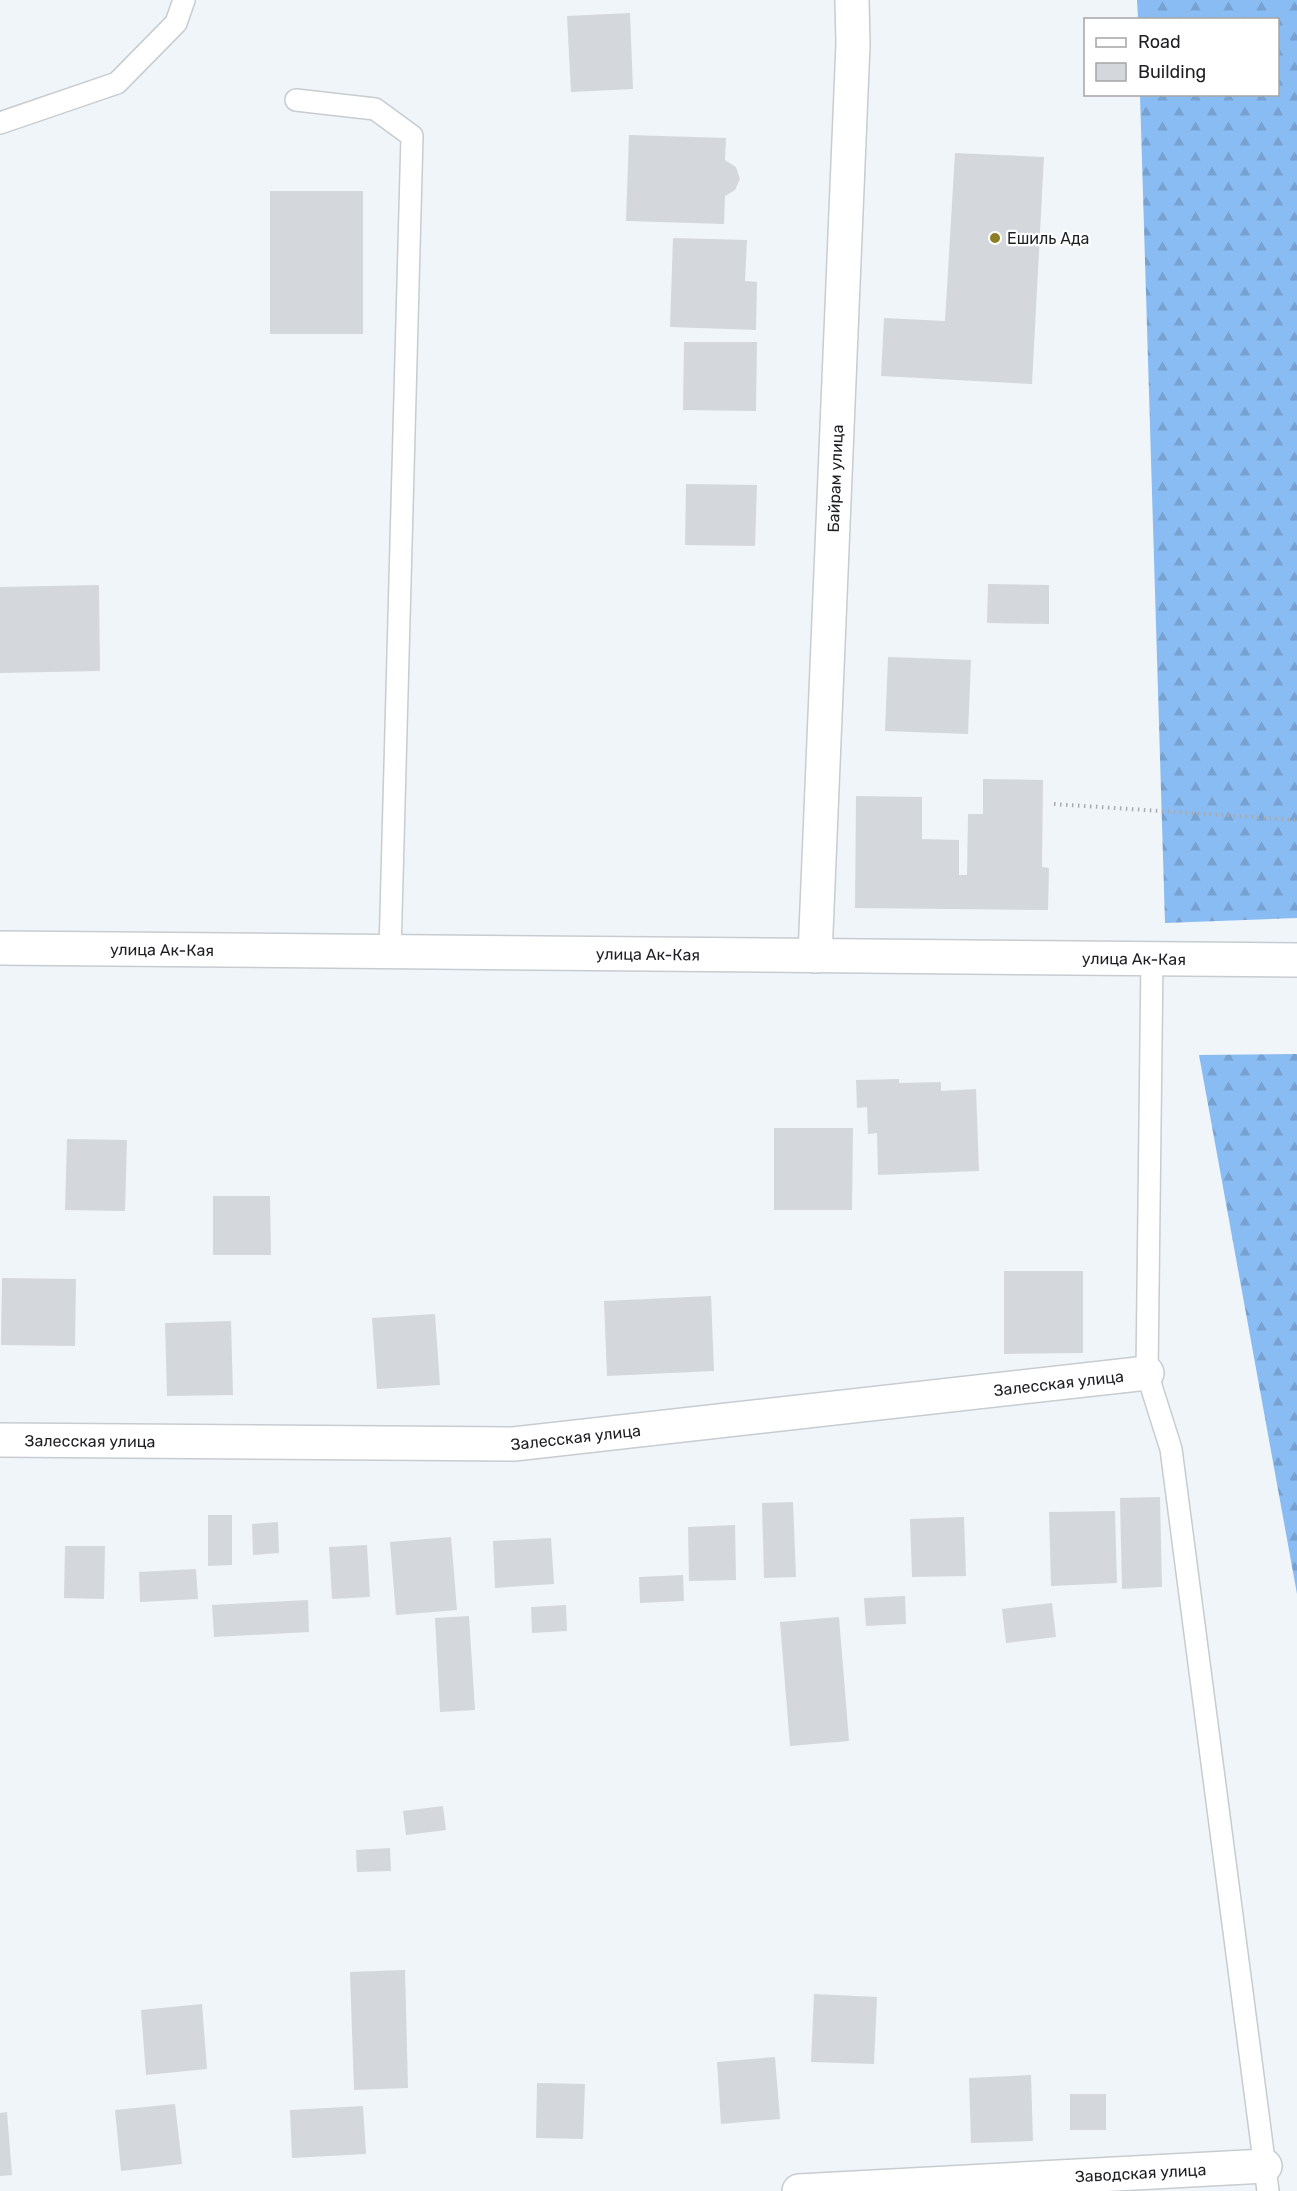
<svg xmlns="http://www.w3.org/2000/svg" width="1297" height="2191" viewBox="0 0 1297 2191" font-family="Rubik,sans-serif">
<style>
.forest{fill:url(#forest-firs)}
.building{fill:#d4d8dd}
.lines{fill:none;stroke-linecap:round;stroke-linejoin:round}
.lane-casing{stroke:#c7ccd1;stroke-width:24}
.street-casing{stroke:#c7ccd1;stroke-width:36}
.secondary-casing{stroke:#c7ccd1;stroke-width:36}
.path{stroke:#a7abaf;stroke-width:4;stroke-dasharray:1.5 4.5;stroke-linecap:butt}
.lane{stroke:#fff;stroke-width:21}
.street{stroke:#fff;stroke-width:33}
.secondary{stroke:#fff;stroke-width:33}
.poi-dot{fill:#8b7e25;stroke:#fff;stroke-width:2}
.labels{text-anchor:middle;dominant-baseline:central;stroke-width:4.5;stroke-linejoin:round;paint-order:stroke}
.poi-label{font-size:16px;fill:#1d1f21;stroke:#fff;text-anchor:start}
.street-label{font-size:16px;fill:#1d1f21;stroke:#fff}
</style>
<defs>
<pattern id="forest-firs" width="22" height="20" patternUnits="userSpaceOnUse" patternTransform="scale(1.5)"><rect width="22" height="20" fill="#89bcf3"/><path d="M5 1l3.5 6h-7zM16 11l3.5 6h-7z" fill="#76a1d0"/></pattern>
</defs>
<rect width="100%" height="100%" fill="#f0f5fa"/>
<path class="forest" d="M 1137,0 L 1297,0 L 1297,918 L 1165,923 L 1140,95 L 1278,94 L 1278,20 L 1138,19 Z
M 1297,1054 L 1297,1594 L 1199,1055 Z"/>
<path class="building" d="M 630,13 L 633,89 L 571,92 L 567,16 Z
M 629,135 L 726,138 L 725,160 L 736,167 L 740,179 L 735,190 L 725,196 L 724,224 L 626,221 Z
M 955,153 L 1044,157 L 1032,384 L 881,376 L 884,318 L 945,321 Z
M 270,191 L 363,191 L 363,334 L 270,334 Z
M 673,238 L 747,240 L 745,281 L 757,282 L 756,330 L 670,327 Z
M 684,342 L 757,342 L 756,411 L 683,410 Z
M 686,484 L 757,485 L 755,546 L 685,545 Z
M 988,584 L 1049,585 L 1049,624 L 987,623 Z
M 99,585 L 100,671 L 0,673 L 0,587 Z
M 888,657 L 971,660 L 968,734 L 885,731 Z
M 983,779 L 1043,780 L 1042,867 L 1049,868 L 1048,910 L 855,908 L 856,796 L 922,797 L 922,839 L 959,840 L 959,875 L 967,875 L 968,814 L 983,814 Z
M 899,1079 L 899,1083 L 941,1082 L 941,1091 L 976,1089 L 979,1171 L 878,1175 L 877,1133 L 868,1134 L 867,1107 L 857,1108 L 856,1080 Z
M 774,1128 L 853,1128 L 852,1210 L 774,1210 Z
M 67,1139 L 127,1140 L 125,1211 L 65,1210 Z
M 213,1196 L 270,1196 L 271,1255 L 213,1255 Z
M 1004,1271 L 1083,1271 L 1083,1353 L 1004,1354 Z
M 2,1278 L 76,1279 L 75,1346 L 1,1345 Z
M 711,1296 L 714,1371 L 607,1376 L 604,1301 Z
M 435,1314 L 440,1385 L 377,1389 L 372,1318 Z
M 231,1321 L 233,1395 L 167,1396 L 165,1323 Z
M 1160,1497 L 1162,1587 L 1122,1589 L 1120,1498 Z
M 793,1502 L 796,1577 L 764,1578 L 762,1503 Z
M 1115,1511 L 1117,1583 L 1051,1586 L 1049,1512 Z
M 208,1515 L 232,1515 L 232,1565 L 208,1566 Z
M 964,1517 L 966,1576 L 912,1577 L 910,1519 Z
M 278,1522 L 279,1553 L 253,1555 L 252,1524 Z
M 735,1525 L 736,1580 L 689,1581 L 688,1527 Z
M 451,1537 L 457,1610 L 396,1615 L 390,1542 Z
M 551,1538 L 554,1584 L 495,1588 L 493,1541 Z
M 367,1545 L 370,1597 L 332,1599 L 329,1547 Z
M 65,1546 L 105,1546 L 104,1599 L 64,1598 Z
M 196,1569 L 198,1599 L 140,1602 L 139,1572 Z
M 683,1575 L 684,1601 L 640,1603 L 639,1577 Z
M 905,1596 L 906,1624 L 866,1626 L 864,1598 Z
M 308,1600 L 309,1632 L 214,1637 L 212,1605 Z
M 1052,1603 L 1056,1637 L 1006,1643 L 1002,1609 Z
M 566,1605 L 567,1631 L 532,1633 L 531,1607 Z
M 469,1616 L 475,1710 L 440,1712 L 435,1618 Z
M 839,1617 L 849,1741 L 790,1746 L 780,1622 Z
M 443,1806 L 446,1830 L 406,1835 L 403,1811 Z
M 390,1848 L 391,1871 L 357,1872 L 356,1850 Z
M 405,1970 L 408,2088 L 354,2090 L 350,1972 Z
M 814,1994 L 877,1997 L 874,2064 L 811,2062 Z
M 202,2004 L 207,2069 L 146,2075 L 141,2010 Z
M 775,2057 L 780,2119 L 721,2124 L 717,2062 Z
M 1031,2075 L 1033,2141 L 971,2143 L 969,2078 Z
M 537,2083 L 585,2084 L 583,2139 L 536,2138 Z
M 1070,2094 L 1106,2094 L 1106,2130 L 1070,2130 Z
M 175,2104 L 182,2164 L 121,2171 L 115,2110 Z
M 363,2106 L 366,2154 L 292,2158 L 290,2110 Z
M 7,2112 L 12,2175 L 0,2176 L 0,2113 Z"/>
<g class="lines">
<defs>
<path id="lane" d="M 296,100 L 375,109 L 412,136 L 390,952
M 0,123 L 117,83 L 176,23 L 184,0
M 1152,959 L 1147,1373 L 1171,1449 L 1268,2191"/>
<g id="street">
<path id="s1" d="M 815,956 L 853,44 L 852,0"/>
<path id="s2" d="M 0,1440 L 514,1444 L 1147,1373"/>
<path id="s3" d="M 799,2191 L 1265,2166"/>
</g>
<g id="secondary">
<path id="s4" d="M 0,948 L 1297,960"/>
</g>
</defs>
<use href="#lane" class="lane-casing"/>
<use href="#street" class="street-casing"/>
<use href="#secondary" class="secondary-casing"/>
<path class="path" d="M 1054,804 L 1297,820"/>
<use href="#lane" class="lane"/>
<use href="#street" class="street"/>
<use href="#secondary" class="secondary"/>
</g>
<circle class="poi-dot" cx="995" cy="238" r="6"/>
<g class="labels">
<g class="poi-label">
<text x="1007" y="238">Ешиль Ада</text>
</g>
<g class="street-label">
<text stroke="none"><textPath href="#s1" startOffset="478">Байрам улица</textPath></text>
<text stroke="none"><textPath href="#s4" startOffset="162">улица Ак-Кая</textPath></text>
<text stroke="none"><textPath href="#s4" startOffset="648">улица Ак-Кая</textPath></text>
<text stroke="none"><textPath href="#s4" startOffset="1134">улица Ак-Кая</textPath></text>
<text stroke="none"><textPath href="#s2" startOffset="1062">Залесская улица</textPath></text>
<text stroke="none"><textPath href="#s2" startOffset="576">Залесская улица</textPath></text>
<text stroke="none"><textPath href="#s2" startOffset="90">Залесская улица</textPath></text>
<text stroke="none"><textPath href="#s3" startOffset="342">Заводская улица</textPath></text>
</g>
</g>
<rect x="1084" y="18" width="195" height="78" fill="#ffffff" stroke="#a5a5a6" stroke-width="1.5"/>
<rect x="1096" y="38" width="30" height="9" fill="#ffffff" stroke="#a5a5a6" stroke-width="1.5"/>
<text x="1138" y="48" font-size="18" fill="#1d1f21">Road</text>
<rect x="1096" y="63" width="30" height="18" fill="#d4d8dd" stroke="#a5a5a6" stroke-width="1.5"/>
<text x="1138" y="78" font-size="18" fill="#1d1f21">Building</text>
</svg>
